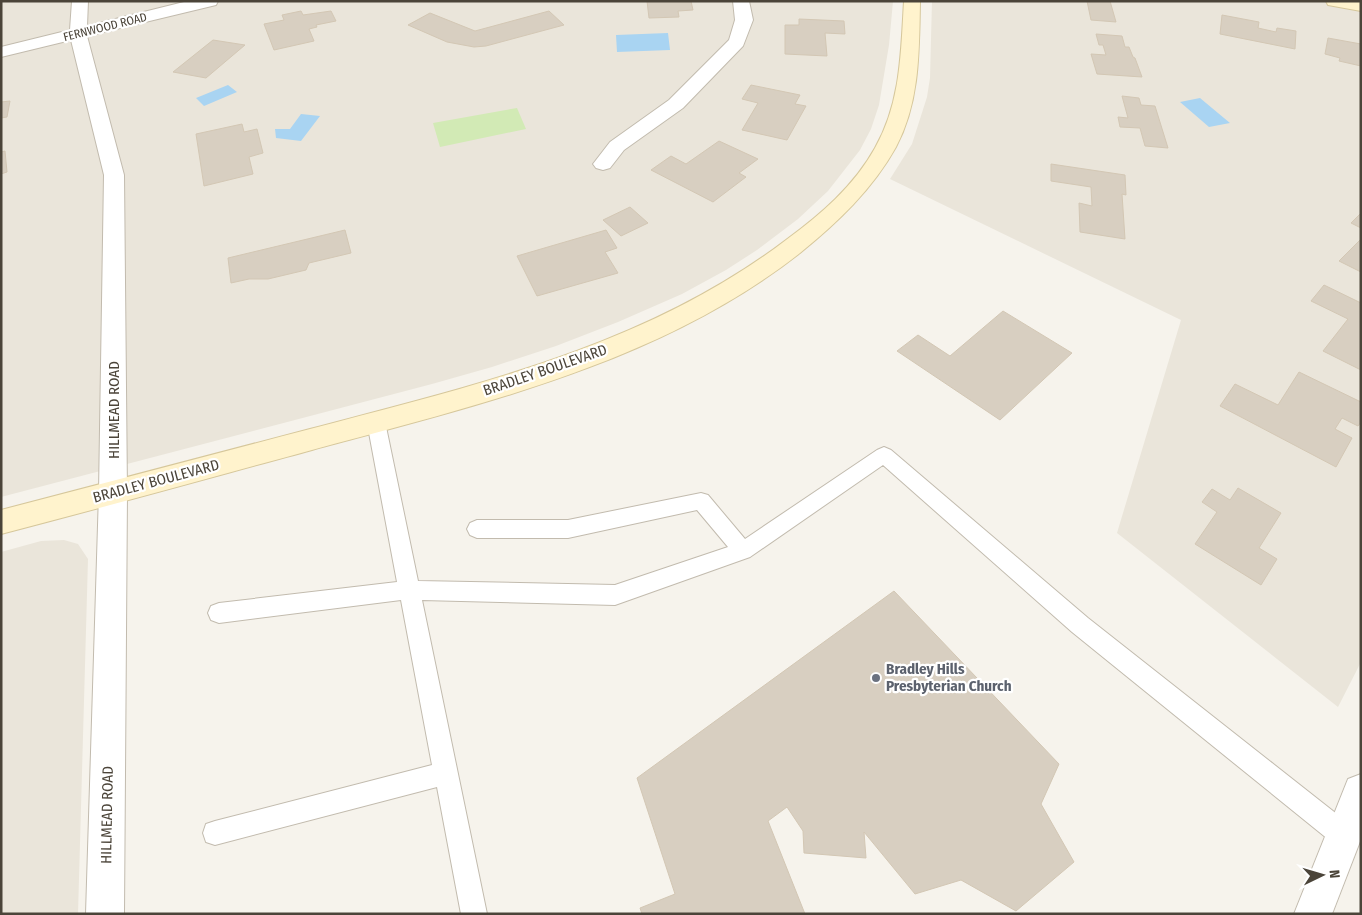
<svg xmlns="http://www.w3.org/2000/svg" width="1362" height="915" viewBox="0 0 1362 915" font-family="'Fira Sans Condensed',sans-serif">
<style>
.residential{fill:#eae5da}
.green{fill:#d2eab5}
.water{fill:#a9d4f2}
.building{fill:#d8cfc1;stroke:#d3c7b4}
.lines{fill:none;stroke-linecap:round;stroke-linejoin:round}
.service-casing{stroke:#c2bbae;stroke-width:2}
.minor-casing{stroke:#c2bbae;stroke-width:2}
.tertiary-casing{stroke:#c2bbae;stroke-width:2}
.secondary-casing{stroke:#d6c79b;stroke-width:2}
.service{fill:#fff;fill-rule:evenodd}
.minor{fill:#fff;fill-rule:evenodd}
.tertiary{fill:#fff;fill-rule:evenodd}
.secondary{fill:#fff3cd;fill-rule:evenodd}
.worship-dot{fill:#6b7280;stroke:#fff;stroke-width:2}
.labels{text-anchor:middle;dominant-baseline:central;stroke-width:4.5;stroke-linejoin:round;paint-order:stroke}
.far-street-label{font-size:12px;fill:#4b4439;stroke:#fff}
.street-label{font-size:15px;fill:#4b4439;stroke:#fff}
.worship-label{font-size:15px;font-weight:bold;fill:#5b616d;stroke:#fff;text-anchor:start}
</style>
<rect width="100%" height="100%" fill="#f6f3ec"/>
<path class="residential" d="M 1,1 L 893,1 L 889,45 L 879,105 L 871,129 L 860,150 L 828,191 L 798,219 L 757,250 L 726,270 L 682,294 L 618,322 L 556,346 L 492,367 L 432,384 L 1,497 Z
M 932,1 L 1361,1 L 1361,662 L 1338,707 L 1117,533 L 1181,320 L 890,179 L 912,144 L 927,97 L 930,78 Z
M 64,540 L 78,544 L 88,559 L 78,914 L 1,914 L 1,552 L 41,541 Z"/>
<path class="green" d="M 517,108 L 526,129 L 440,147 L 433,123 Z"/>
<path class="water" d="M 668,33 L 670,50 L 617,52 L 616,35 Z
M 228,85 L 237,92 L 204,106 L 196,98 Z
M 1200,98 L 1230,123 L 1209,127 L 1180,102 Z
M 301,114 L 320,116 L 301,141 L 276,138 L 275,129 L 290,129 Z"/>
<path class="building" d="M 647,1 L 691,1 L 693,10 L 678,11 L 679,17 L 649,18 Z
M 1087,1 L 1110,1 L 1116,22 L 1091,20 Z
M 301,11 L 303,15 L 331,11 L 336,21 L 316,25 L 317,27 L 309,29 L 314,41 L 274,50 L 264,24 L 284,20 L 282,15 Z
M 549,11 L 564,25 L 486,46 L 474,47 L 447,42 L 408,25 L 430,13 L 475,31 Z
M 1222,15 L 1259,22 L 1258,28 L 1276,32 L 1277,28 L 1296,31 L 1295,49 L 1220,34 Z
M 799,19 L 844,21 L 845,34 L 825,33 L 827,56 L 785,54 L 785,25 L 799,25 Z
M 1096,34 L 1122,36 L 1125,47 L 1129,47 L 1133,57 L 1135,58 L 1142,77 L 1097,74 L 1091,54 L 1106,55 L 1103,45 L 1099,45 Z
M 1328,38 L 1361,44 L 1361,66 L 1339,61 L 1340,58 L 1325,54 Z
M 213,40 L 245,45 L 206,78 L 173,72 Z
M 751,85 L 800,95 L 795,104 L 806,106 L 787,140 L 742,130 L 758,103 L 742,99 Z
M 1122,96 L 1139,98 L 1141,105 L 1155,106 L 1168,148 L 1145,146 L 1140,128 L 1120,127 L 1118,117 L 1128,118 Z
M 10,101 L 7,117 L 1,118 L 1,102 Z
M 242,124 L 244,132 L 257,129 L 263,153 L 249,157 L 253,174 L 204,186 L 196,134 Z
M 719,141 L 758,159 L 739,173 L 746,177 L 713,202 L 651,170 L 671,156 L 686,164 Z
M 5,151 L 7,172 L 1,174 L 1,152 Z
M 1051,164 L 1125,175 L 1126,195 L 1122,194 L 1125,239 L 1080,232 L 1079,203 L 1092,206 L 1091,187 L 1051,181 Z
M 630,207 L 648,223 L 621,236 L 603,220 Z
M 1361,213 L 1361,228 L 1351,223 Z
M 345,230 L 351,253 L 309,263 L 306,270 L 268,279 L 249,279 L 231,283 L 228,258 Z
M 606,230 L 617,248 L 605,252 L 618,273 L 537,296 L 517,256 Z
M 1361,239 L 1361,272 L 1339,261 Z
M 1324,285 L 1361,303 L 1361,370 L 1323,351 L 1348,319 L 1311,301 Z
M 1003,311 L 1072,353 L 1000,420 L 897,351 L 918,335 L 950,356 Z
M 1299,372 L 1361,402 L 1361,422 L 1358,426 L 1342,418 L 1335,429 L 1352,438 L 1336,467 L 1220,406 L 1235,384 L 1278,405 Z
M 1238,488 L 1281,513 L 1259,548 L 1277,559 L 1261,585 L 1195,544 L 1217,512 L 1202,502 L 1212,489 L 1230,500 Z
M 894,591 L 1059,764 L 1041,804 L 1074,862 L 1016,911 L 961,880 L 915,894 L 864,832 L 866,858 L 804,853 L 803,831 L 787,807 L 768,821 L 805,914 L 642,914 L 640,908 L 675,894 L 637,778 Z"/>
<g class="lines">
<defs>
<path id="service" d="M 376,415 L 382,417 L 385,422 L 418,581 L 615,585 L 728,547 L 697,510 L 568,538 L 477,538 L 470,535 L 467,529 L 470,523 L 477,520 L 568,520 L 701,493 L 708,495 L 745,539 L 877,450 L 884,447 L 891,450 L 1088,618 L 1352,826 L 1355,835 L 1352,844 L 1343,847 L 1334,844 L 1072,632 L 883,465 L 750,557 L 615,605 L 422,600 L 487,914 L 461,914 L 437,787 L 215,845 L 206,842 L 203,833 L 206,824 L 215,821 L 432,765 L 401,600 L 219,623 L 211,620 L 208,613 L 211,606 L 219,603 L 397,582 L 367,422 L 370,417 Z"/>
<path id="minor" d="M 72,1 L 88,1 L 87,26 L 188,1 L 218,1 L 216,5 L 87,36 L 124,175 L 127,493 L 124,914 L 86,914 L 99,493 L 104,175 L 71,40 L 1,57 L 1,47 L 70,30 Z
M 733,1 L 749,1 L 753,20 L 743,46 L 683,108 L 624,150 L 610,168 L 603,170 L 596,168 L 593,164 L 610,142 L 669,100 L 729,40 L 735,20 Z"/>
<path id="tertiary" d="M 1361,774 L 1361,839 L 1332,914 L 1294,914 L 1348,779 Z"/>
<path id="secondary" d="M 904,1 L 920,1 C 919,51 920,102 896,147 C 872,190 837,223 800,253 C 660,363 481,404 312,450 C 209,478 105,507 1,534 L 1,510 C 104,483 207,456 310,429 C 476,385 647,346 786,240 C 820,215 854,186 875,148 C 901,103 901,51 904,1 Z
M 1326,1 L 1361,1 L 1361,11 L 1328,5 Z"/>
</defs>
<use href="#service" class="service-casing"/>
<use href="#minor" class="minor-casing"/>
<use href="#tertiary" class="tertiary-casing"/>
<use href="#secondary" class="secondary-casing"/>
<use href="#service" class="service"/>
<use href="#minor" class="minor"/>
<use href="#tertiary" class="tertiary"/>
<use href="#secondary" class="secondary"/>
</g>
<circle class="worship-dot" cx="876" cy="678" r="5"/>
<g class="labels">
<g class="far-street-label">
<text transform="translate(105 27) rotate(-14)">FERNWOOD ROAD</text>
</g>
<g class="street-label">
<text transform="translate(545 370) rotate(-19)">BRADLEY BOULEVARD</text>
<text transform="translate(114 410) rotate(-90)">HILLMEAD ROAD</text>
<text transform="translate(156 481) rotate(-15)">BRADLEY BOULEVARD</text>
<text transform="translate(107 815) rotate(-89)">HILLMEAD ROAD</text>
</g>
<g class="worship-label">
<text x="886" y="669">Bradley Hills<tspan x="886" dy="17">Presbyterian Church</tspan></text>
</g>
</g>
<rect width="1362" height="915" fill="none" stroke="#4b4439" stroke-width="5"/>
<g transform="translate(1322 875) rotate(85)" stroke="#ffffff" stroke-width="4" paint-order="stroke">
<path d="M0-4L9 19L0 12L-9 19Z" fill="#4b4439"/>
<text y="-8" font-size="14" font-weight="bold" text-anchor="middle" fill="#4b4439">N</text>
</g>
</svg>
